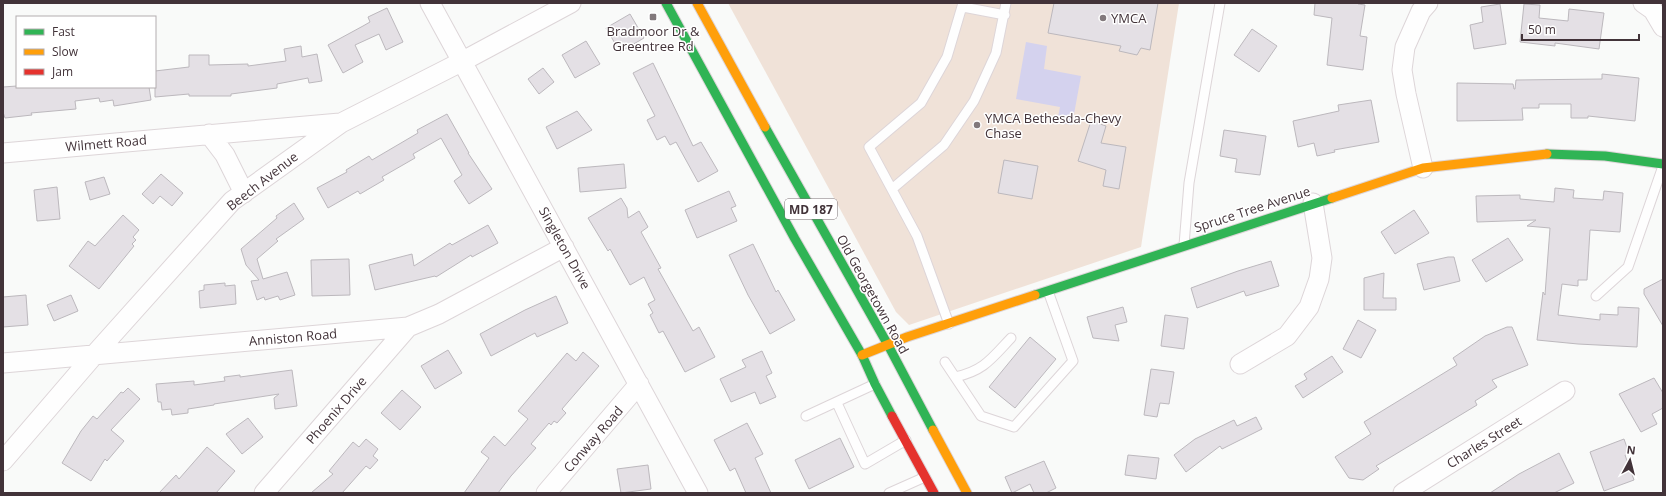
<svg xmlns="http://www.w3.org/2000/svg" width="1666" height="496" viewBox="0 0 1666 496" font-family="'Open Sans',sans-serif">
<style>
.green{fill:#f0e2d8}
.water{fill:#d4d2ee}
.building{fill:#e4e0e5;stroke:#bcb8bd}
.lines{fill:none;stroke-linecap:round;stroke-linejoin:round}
.lane-casing{stroke:#ddd5d8;stroke-width:11}
.street-casing{stroke:#ddd5d8;stroke-width:21}
.fast-casing{stroke:#ddd5d8;stroke-width:11}
.slow-casing{stroke:#ddd5d8;stroke-width:11}
.jam-casing{stroke:#ddd5d8;stroke-width:11}
.lane{stroke:#fefefe;stroke-width:9}
.street{stroke:#fefefe;stroke-width:19}
.fast{stroke:#30b455;stroke-width:9}
.slow{stroke:#ff9f0a;stroke-width:9}
.jam{stroke:#e5322d;stroke-width:9}
.poi-dot{fill:#82797c;stroke:#fff;stroke-width:1.5}
.labels{text-anchor:middle;dominant-baseline:central;stroke-width:3;stroke-linejoin:round;paint-order:stroke}
.shield{fill:#fff;stroke:#7b7074;stroke-width:1}
.shield-label{font-size:12px;font-weight:bold;fill:#423339}
.poi-label{font-size:13px;fill:#423339;stroke:#fff;text-anchor:start}
.street-label{font-size:13px;fill:#423339;stroke:#fff}
</style>
<rect width="100%" height="100%" fill="#f9faf9"/>
<path class="green" d="M 728,3 L 1179,3 L 1141,247 L 909,325 L 896,312 Z"/>
<path class="water" d="M 1026,42 L 1047,46 L 1044,69 L 1081,76 L 1072,125 L 1057,122 L 1060,107 L 1016,99 Z"/>
<path class="building" d="M 1054,3 L 1158,3 L 1150,50 L 1141,48 L 1137,55 L 1119,51 L 1121,46 L 1048,33 Z
M 1315,3 L 1358,3 L 1358,4 L 1365,5 L 1360,36 L 1367,37 L 1363,70 L 1327,65 L 1332,18 L 1314,15 Z
M 1500,4 L 1506,44 L 1474,49 L 1470,25 L 1483,22 L 1481,7 Z
M 1524,4 L 1540,5 L 1539,18 L 1568,21 L 1569,9 L 1604,13 L 1599,49 L 1555,43 L 1555,46 L 1520,42 Z
M 387,8 L 403,42 L 386,50 L 379,34 L 355,45 L 363,62 L 343,73 L 328,45 L 363,26 L 370,22 L 368,17 Z
M 630,14 L 644,38 L 620,52 L 606,28 Z
M 1252,29 L 1277,46 L 1259,72 L 1234,55 Z
M 586,41 L 600,64 L 575,78 L 562,55 Z
M 301,46 L 302,57 L 317,54 L 322,81 L 309,83 L 308,78 L 277,84 L 277,88 L 231,94 L 231,96 L 189,96 L 189,94 L 155,97 L 155,71 L 189,67 L 189,55 L 209,55 L 209,65 L 248,64 L 248,66 L 286,61 L 284,49 Z
M 653,63 L 693,146 L 701,142 L 718,171 L 698,182 L 676,142 L 670,145 L 665,136 L 657,140 L 647,120 L 655,116 L 633,73 Z
M 543,68 L 554,82 L 539,94 L 528,79 Z
M 1602,74 L 1639,78 L 1635,121 L 1588,116 L 1588,118 L 1571,118 L 1571,104 L 1539,104 L 1539,108 L 1522,108 L 1523,120 L 1457,121 L 1457,83 L 1513,84 L 1514,89 L 1515,89 L 1516,80 L 1602,79 Z
M 17,86 L 149,87 L 151,100 L 114,106 L 113,100 L 100,102 L 99,98 L 75,101 L 76,109 L 31,113 L 32,115 L 5,118 L 3,112 L 3,87 Z
M 1371,100 L 1379,142 L 1334,150 L 1335,152 L 1317,156 L 1314,143 L 1298,147 L 1293,121 L 1339,111 L 1338,105 Z
M 577,111 L 592,130 L 557,149 L 546,127 Z
M 447,114 L 469,153 L 468,153 L 492,189 L 469,204 L 454,181 L 462,175 L 441,138 L 413,154 L 415,158 L 382,177 L 384,180 L 360,194 L 358,191 L 328,208 L 317,188 L 347,172 L 346,170 L 369,156 L 372,160 L 418,133 L 417,130 Z
M 1091,121 L 1106,126 L 1101,143 L 1126,147 L 1119,189 L 1103,186 L 1106,170 L 1078,161 Z
M 1224,130 L 1266,136 L 1260,175 L 1235,172 L 1237,159 L 1220,156 Z
M 1004,160 L 1038,166 L 1032,199 L 998,193 Z
M 624,164 L 626,188 L 580,192 L 578,168 Z
M 161,174 L 183,193 L 172,206 L 160,196 L 153,204 L 142,194 Z
M 104,177 L 110,194 L 90,200 L 85,182 Z
M 57,187 L 60,219 L 37,221 L 34,190 Z
M 1555,188 L 1574,190 L 1573,198 L 1603,200 L 1604,191 L 1623,193 L 1620,232 L 1590,230 L 1587,280 L 1578,280 L 1578,286 L 1562,284 L 1558,315 L 1600,320 L 1600,314 L 1618,315 L 1618,307 L 1639,308 L 1637,347 L 1578,344 L 1537,340 L 1543,292 L 1545,295 L 1550,228 L 1527,226 L 1536,220 L 1477,222 L 1476,196 L 1520,195 L 1520,199 L 1554,202 Z
M 729,191 L 736,206 L 731,208 L 737,221 L 697,238 L 685,210 Z
M 621,198 L 627,208 L 628,218 L 639,211 L 648,227 L 641,232 L 661,268 L 658,269 L 693,331 L 699,327 L 715,357 L 685,372 L 663,331 L 659,333 L 650,315 L 653,313 L 648,304 L 655,300 L 644,277 L 630,285 L 610,249 L 608,251 L 588,218 Z
M 294,203 L 304,219 L 276,239 L 278,241 L 257,259 L 263,279 L 287,272 L 295,295 L 280,300 L 278,296 L 265,300 L 264,297 L 257,300 L 251,281 L 259,280 L 246,265 L 241,249 L 277,218 L 276,216 Z
M 1414,210 L 1429,233 L 1395,254 L 1381,232 Z
M 123,215 L 139,230 L 133,237 L 136,240 L 132,244 L 134,246 L 99,289 L 69,266 L 88,241 L 95,246 Z
M 488,225 L 498,243 L 472,257 L 471,255 L 436,277 L 435,276 L 375,290 L 369,265 L 412,254 L 414,266 L 450,243 L 452,245 Z
M 1508,238 L 1523,260 L 1486,282 L 1472,260 Z
M 753,244 L 776,292 L 778,290 L 795,320 L 770,334 L 748,295 L 729,255 Z
M 1448,257 L 1454,257 L 1460,281 L 1424,290 L 1417,264 Z
M 349,259 L 350,295 L 312,296 L 311,260 Z
M 1271,261 L 1279,286 L 1246,296 L 1244,291 L 1197,308 L 1191,288 L 1238,271 Z
M 1384,273 L 1383,298 L 1396,298 L 1396,310 L 1364,310 L 1364,278 Z
M 1663,279 L 1663,326 L 1644,294 L 1644,289 Z
M 225,283 L 225,286 L 235,285 L 236,304 L 200,308 L 199,291 L 204,290 L 204,285 Z
M 26,295 L 28,325 L 3,327 L 3,297 Z
M 71,295 L 78,311 L 54,321 L 47,305 Z
M 556,296 L 568,323 L 537,337 L 535,333 L 491,356 L 480,334 L 525,310 Z
M 1123,307 L 1127,322 L 1115,325 L 1119,341 L 1093,338 L 1087,317 Z
M 1165,315 L 1188,318 L 1184,349 L 1161,346 Z
M 1358,320 L 1376,330 L 1361,358 L 1343,349 Z
M 1507,327 L 1512,327 L 1528,365 L 1492,380 L 1497,387 L 1475,401 L 1477,405 L 1376,466 L 1379,469 L 1363,480 L 1349,478 L 1335,457 L 1371,434 L 1364,422 L 1457,365 L 1453,358 L 1485,336 Z
M 1030,337 L 1056,359 L 1015,408 L 989,387 Z
M 448,350 L 462,373 L 435,389 L 421,366 Z
M 762,351 L 772,373 L 766,376 L 776,397 L 760,404 L 755,392 L 731,402 L 720,379 L 746,367 L 742,360 Z
M 583,352 L 599,366 L 562,409 L 566,413 L 557,423 L 554,421 L 551,425 L 549,423 L 531,444 L 536,448 L 511,476 L 498,493 L 464,493 L 489,458 L 481,452 L 494,436 L 505,446 L 528,419 L 518,411 L 567,353 L 576,361 Z
M 1332,356 L 1343,372 L 1303,398 L 1295,386 L 1307,379 L 1304,374 Z
M 1151,369 L 1174,372 L 1169,404 L 1160,403 L 1157,417 L 1144,415 Z
M 292,370 L 297,406 L 275,409 L 274,398 L 279,394 L 214,404 L 214,405 L 188,409 L 188,413 L 172,415 L 171,409 L 162,410 L 161,402 L 158,402 L 156,384 L 194,381 L 194,385 L 225,381 L 224,377 L 240,375 L 240,377 Z
M 1654,378 L 1663,393 L 1663,408 L 1652,414 L 1657,424 L 1641,432 L 1619,394 Z
M 128,388 L 140,399 L 111,430 L 124,441 L 107,461 L 105,459 L 91,481 L 62,463 L 81,431 L 93,416 L 97,419 L 121,392 L 123,393 Z
M 402,390 L 421,407 L 400,430 L 381,413 Z
M 1256,417 L 1262,429 L 1222,449 L 1220,446 L 1186,472 L 1174,455 L 1195,439 L 1234,420 L 1237,426 Z
M 248,418 L 263,437 L 242,454 L 226,434 Z
M 747,423 L 763,454 L 755,458 L 771,493 L 746,493 L 735,468 L 730,471 L 714,440 Z
M 840,438 L 854,467 L 809,489 L 795,460 Z
M 366,439 L 378,449 L 373,456 L 378,460 L 370,469 L 366,466 L 342,493 L 311,493 L 333,474 L 329,471 L 353,442 L 359,447 Z
M 1624,439 L 1629,453 L 1625,455 L 1634,480 L 1604,491 L 1590,452 Z
M 207,447 L 235,471 L 216,493 L 159,493 L 176,475 L 179,479 Z
M 1559,453 L 1574,483 L 1554,493 L 1490,493 L 1519,474 Z
M 1128,455 L 1159,458 L 1156,479 L 1125,475 Z
M 1044,461 L 1056,488 L 1046,493 L 1034,493 L 1030,484 L 1012,493 L 1005,477 Z
M 648,465 L 651,489 L 621,493 L 617,469 Z"/>
<g class="lines">
<defs>
<path id="lane" d="M 963,7 L 1005,15
M 892,189 L 944,145 L 974,101 L 996,53 L 1006,3
M 1184,245 L 1189,183 L 1220,3
M 1596,296 L 1628,267 L 1663,166
M 949,324 L 917,236 L 869,147 L 921,103 L 947,57 L 963,3
M 945,362 L 981,416 L 1014,427 L 1073,361 L 1048,291
M 955,377 C 984,371 992,358 1011,338
M 837,403 L 865,464 L 906,440
M 806,416 L 875,384
M 889,493 L 925,477"/>
<path id="street" d="M 430,3 L 698,493
M 1643,3 L 1653,10 L 1663,27
M 209,134 L 225,155 L 244,193
M 3,153 L 340,123
M 1423,168 L 1406,94 L 1402,70 L 1405,47 L 1421,11 L 1428,3
M 3,363 L 408,327 L 439,314 L 564,247
M 1240,364 L 1287,336 L 1309,307 L 1319,279 L 1322,258 L 1313,203
M 3,461 L 95,354 L 232,201 L 341,123 L 463,61 L 571,3
M 264,493 L 408,327
M 546,493 L 639,384
M 1403,493 L 1565,391"/>
<path id="fast" d="M 666,3 L 795,239 L 862,355 L 875,384 L 892,416
M 765,127 L 888,345 L 933,430
M 1547,154 L 1605,156 L 1663,164
M 1035,295 L 1332,198"/>
<path id="slow" d="M 697,3 L 765,127
M 1332,198 L 1423,168 L 1547,154
M 862,355 L 907,337 L 1035,295
M 933,430 L 967,493"/>
<path id="jam" d="M 892,416 L 934,493"/>
</defs>
<use href="#lane" class="lane-casing"/>
<use href="#street" class="street-casing"/>
<use href="#fast" class="fast-casing"/>
<use href="#slow" class="slow-casing"/>
<use href="#jam" class="jam-casing"/>
<use href="#lane" class="lane"/>
<use href="#street" class="street"/>
<use href="#fast" class="fast"/>
<use href="#slow" class="slow"/>
<use href="#jam" class="jam"/>
</g>
<g class="poi-dot">
<rect x="649" y="13" width="8" height="8" rx="2"/>
<circle cx="1103" cy="18" r="4"/>
<circle cx="977" cy="125" r="4"/>
</g>
<g class="labels">
<rect class="shield" x="785" y="199" width="52" height="20" rx="3"/>
<g class="shield-label">
<text x="811" y="209">MD 187</text>
</g>
<g class="poi-label">
<text x="1111" y="18">YMCA</text>
<text x="653" y="31" text-anchor="middle">Bradmoor Dr &amp;<tspan x="653" dy="15">Greentree Rd</tspan></text>
<text x="985" y="118">YMCA Bethesda-Chevy<tspan x="985" dy="15">Chase</tspan></text>
</g>
<g class="street-label">
<text transform="translate(106 143) rotate(-5)">Wilmett Road</text>
<text transform="translate(262 181) rotate(-38)">Beech Avenue</text>
<text transform="translate(1252 209) rotate(-18)">Spruce Tree Avenue</text>
<text transform="translate(565 248) rotate(61)">Singleton Drive</text>
<text transform="translate(873 294) rotate(61)">Old Georgetown Road</text>
<text transform="translate(293 337) rotate(-5)">Anniston Road</text>
<text transform="translate(336 410) rotate(-49)">Phoenix Drive</text>
<text transform="translate(593 439) rotate(-49)">Conway Road</text>
<text transform="translate(1484 442) rotate(-32)">Charles Street</text>
</g>
</g>
<rect width="1666" height="496" fill="none" stroke="#423339" stroke-width="8"/>
<rect x="16" y="16" width="140" height="72" fill="#ffffff" stroke="#b3adb0"/>
<rect x="24" y="29" width="20" height="6" fill="#30b455" stroke="#b3adb0"/>
<text x="52" y="36" font-size="12" fill="#423339">Fast</text>
<rect x="24" y="49" width="20" height="6" fill="#ff9f0a" stroke="#b3adb0"/>
<text x="52" y="56" font-size="12" fill="#423339">Slow</text>
<rect x="24" y="69" width="20" height="6" fill="#e5322d" stroke="#b3adb0"/>
<text x="52" y="76" font-size="12" fill="#423339">Jam</text>
<g transform="translate(1630 460) rotate(7)" stroke="#ffffff" stroke-width="3" paint-order="stroke">
<path d="M0-3L7 15L0 10L-7 15Z" fill="#423339"/>
<text y="-6" font-size="11" font-weight="bold" text-anchor="middle" fill="#423339">N</text>
</g>
<path d="M1522 34v6h117v-6" fill="none" stroke="#423339" stroke-width="2"/>
<text x="1528" y="34" font-size="12" fill="#423339" stroke="#ffffff" stroke-width="3" paint-order="stroke">50 m</text>
</svg>
